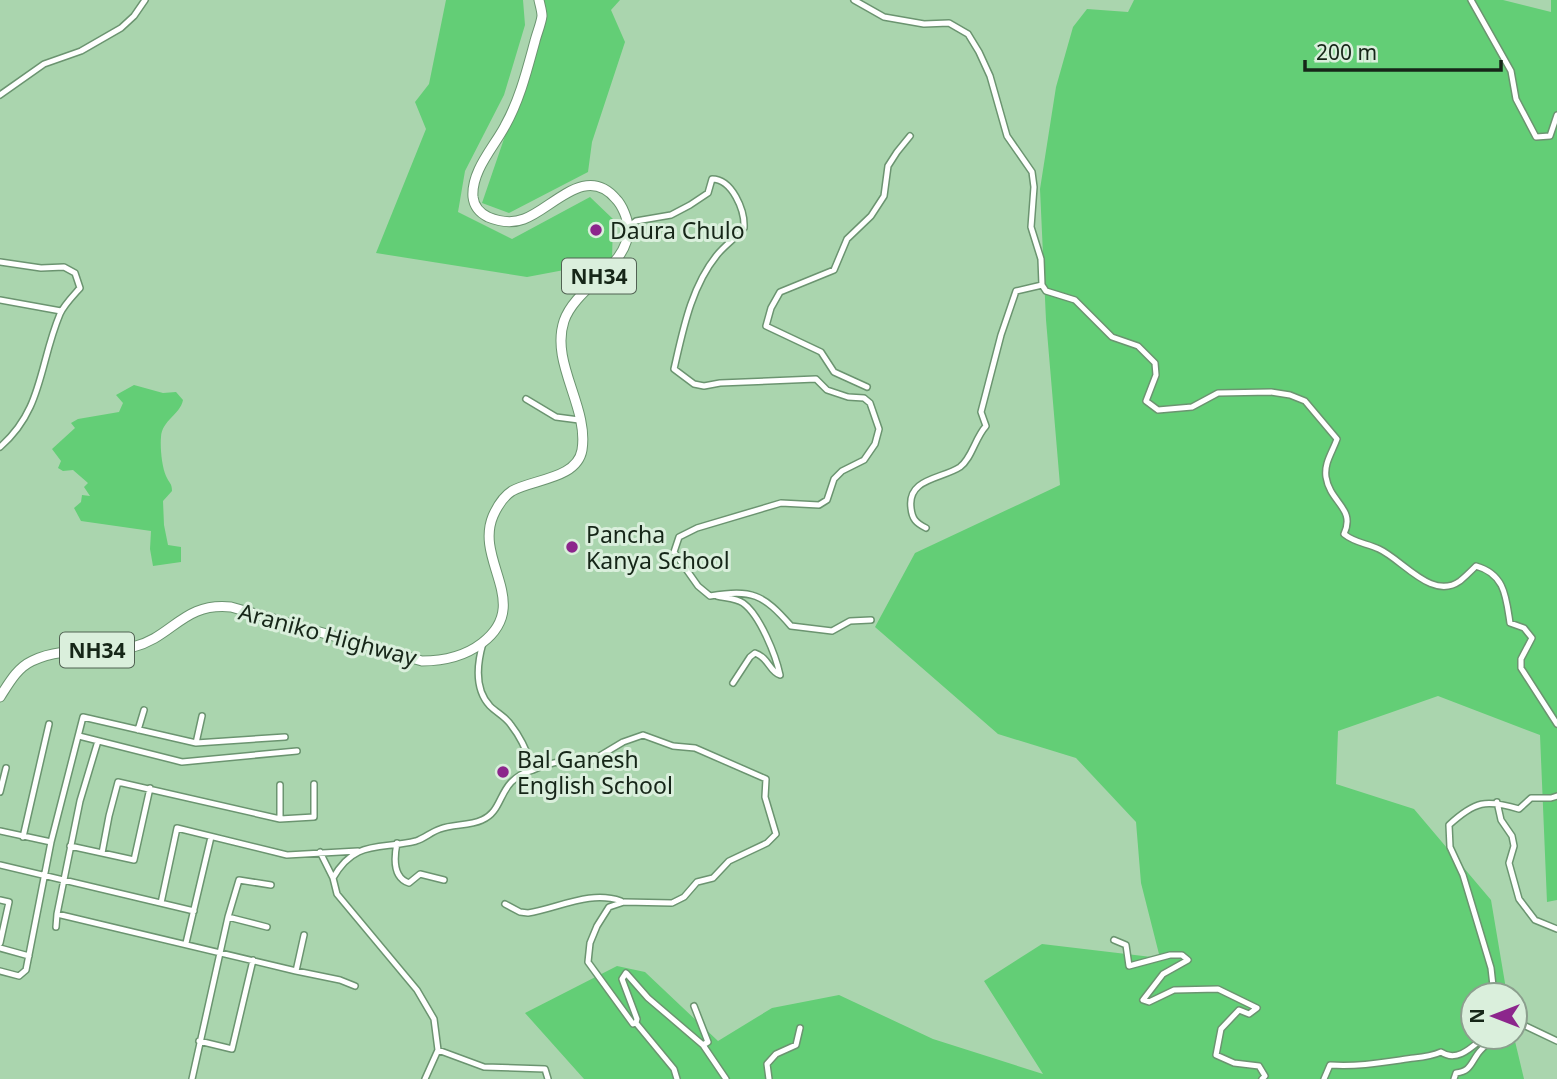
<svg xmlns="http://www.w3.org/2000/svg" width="1557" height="1079" viewBox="0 0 1557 1079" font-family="'Noto Sans',sans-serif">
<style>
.green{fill:#63ce76}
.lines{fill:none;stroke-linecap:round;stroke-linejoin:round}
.minor-casing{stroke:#6b9470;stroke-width:8}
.trunk-casing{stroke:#6b9470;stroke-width:11}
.minor{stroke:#fff;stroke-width:5}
.trunk{stroke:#fff;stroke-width:9}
.poi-dot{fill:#8c268c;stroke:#daefdc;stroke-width:2.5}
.labels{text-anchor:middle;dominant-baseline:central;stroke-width:6;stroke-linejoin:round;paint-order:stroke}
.shield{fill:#daefdc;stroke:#516253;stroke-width:2}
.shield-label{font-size:21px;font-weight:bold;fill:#162618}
.poi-label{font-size:23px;fill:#162618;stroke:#daefdc;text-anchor:start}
.street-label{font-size:23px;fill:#162618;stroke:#daefdc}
</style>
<rect width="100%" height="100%" fill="#aad5ae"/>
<path class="green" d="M 446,0 L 523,0 L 525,25 L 504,95 L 465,171 L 458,212 L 512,239 L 590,197 L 613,219 L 612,261 L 527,277 L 376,253 L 426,129 L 415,102 L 429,84 Z
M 542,0 L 620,0 L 611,10 L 625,42 L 592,142 L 588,172 L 509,213 L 482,203 L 544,22 Z
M 1134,0 L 1503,0 L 1551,12 L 1551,0 L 1557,0 L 1557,900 L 1547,902 L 1540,735 L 1438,696 L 1338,731 L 1336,784 L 1414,809 L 1491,900 L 1507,995 L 1473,995 L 1473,1037 L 1514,1037 L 1524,1079 L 584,1079 L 525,1013 L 617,966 L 645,972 L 718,1041 L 772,1008 L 839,995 L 933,1039 L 1043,1074 L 984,981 L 1042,944 L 1160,958 L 1141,883 L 1136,822 L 1076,758 L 998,734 L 875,627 L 915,553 L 1060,485 L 1046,320 L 1040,189 L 1056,87 L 1073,27 L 1087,9 L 1128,12 Z
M 134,385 L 163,393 L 176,392 L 183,400 C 180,415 162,420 161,437 C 160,448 162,467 166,476 C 169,483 172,483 172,491 L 163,501 L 164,525 L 168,545 L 181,547 L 181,562 L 153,566 L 150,549 L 151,531 L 81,521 L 74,508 L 81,502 L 82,495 L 90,496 L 84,487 L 88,483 L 73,470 L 63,471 L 58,468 L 61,461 L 52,449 L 75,428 L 71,423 L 78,419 L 119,412 L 123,403 L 116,395 Z"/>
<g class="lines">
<defs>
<path id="minor" d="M 854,0 L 884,17 L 924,24 L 949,23 L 968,34 L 979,52 L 990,76 L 1007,136 L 1032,172 L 1034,187 L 1031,227 L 1041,259 L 1042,285 L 1016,291 L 1001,335 L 981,412 L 986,426 C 975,438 972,458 960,467 C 942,479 907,478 911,508 C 912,519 916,523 926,528
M 1471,0 L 1511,71 L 1516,99 L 1536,137 L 1550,136 L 1557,115
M 0,95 L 44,64 L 81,51 L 121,28 L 134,16 L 145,0
M 628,227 L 636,221 L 671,215 L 690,205 L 708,193 L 712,179 C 732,179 745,210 744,228 C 736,238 725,245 717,255 C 691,287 683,330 674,369 L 694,384 L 704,386 L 720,383 L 816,379 L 827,390 L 848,397 L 864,398 L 870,403 L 879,429 L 875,444 L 864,460 L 842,471 L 834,479 L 827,500 L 819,505 L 781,503 L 697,528 L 679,537 L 674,552 L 698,586 L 710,596 C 752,589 763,594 791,626 L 832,631 L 850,621 L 871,620
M 0,262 L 41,268 L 64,267 L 75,273 L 80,288 C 73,296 64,305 60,314 C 39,364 43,410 0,447
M 1042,285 L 1046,291 L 1075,300 L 1112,337 L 1138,346 L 1155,363 L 1156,375 L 1146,401 L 1158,410 L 1192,407 L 1218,393 L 1271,392 L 1290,395 L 1305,401 L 1337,439 C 1332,453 1324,463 1326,477 C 1330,503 1356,508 1344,534 C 1355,543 1366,543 1379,549 C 1403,560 1432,601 1460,581 C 1466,576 1471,571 1476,566 C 1505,574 1506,597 1510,623 L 1524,628 L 1532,638 L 1521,659 L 1521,668 L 1557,724
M 0,300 L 61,311
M 867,387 L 834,372 L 821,352 L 766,326 L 771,308 L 780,292 L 834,270 L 847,239 L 871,216 L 884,196 L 888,166 L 897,152 L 910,136
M 526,399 L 556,417 L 579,420
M 717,596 C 725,598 736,598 743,603 C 760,615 776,656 780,675 C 769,671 769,658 755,653 L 750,657 L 733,683
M 138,730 L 144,710
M 79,736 L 182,762 L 297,751
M 196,743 L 202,716
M 533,770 C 552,762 568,758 588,763 L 623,742 L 643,735 L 673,746 L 695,748 L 766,779 L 765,797 L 776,834 L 767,843 L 729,861 L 713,878 L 697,882 L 684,897 L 672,903 L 624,902 L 609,907 L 597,926 L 590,943 L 588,962 L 633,1024 L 636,1023 L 637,1019 L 622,979 L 626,973 L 648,998 L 703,1045 L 708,1042 L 694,1006
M 280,785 L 280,819
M 0,792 L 6,768
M 1497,802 L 1501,820 L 1512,836 L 1514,846 L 1509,863 L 1519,899 L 1535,920 L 1557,929
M 0,831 L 51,842
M 23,837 L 49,724
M 397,843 C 394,858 393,878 409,883 L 420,874 L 444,880
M 70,846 L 134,860 L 150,788
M 320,852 L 333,878
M 102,853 L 109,816 L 118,782 L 280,819 L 314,817 L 314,784
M 0,865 L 194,911
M 0,900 L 9,902 L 0,943
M 161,903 L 177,828 L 287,855 L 358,851
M 505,904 L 520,912 L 528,913 C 559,908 590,890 621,901
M 57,914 L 296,971 L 340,980 L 355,986
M 228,917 L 267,927
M 56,927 L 57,914 L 80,801 L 98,741
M 1114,940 L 1126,945 L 1129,966 L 1170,955 L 1182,955 L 1188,960 L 1163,974 L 1143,1000 L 1149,1002 L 1174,990 L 1218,989 L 1257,1008 L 1249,1014 L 1239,1010 L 1221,1029 L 1216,1055 L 1234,1063 L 1259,1066 L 1265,1076 L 1262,1079
M 186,943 L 211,837
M 0,948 L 29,956
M 0,971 L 19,976 L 26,970 L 51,842 L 83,717 L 196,743 L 285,737
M 296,971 L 304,935
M 1494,995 L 1491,968 L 1463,875 L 1450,847 L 1449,825 C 1475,801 1486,799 1519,809 L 1531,798 L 1551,798 L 1557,796
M 1515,1021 L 1557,1041
M 636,1023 L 674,1069 L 677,1079
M 199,1041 L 232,1049 L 253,960
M 703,1045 L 726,1079
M 438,1050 L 484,1067 L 545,1069 L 548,1079
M 192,1079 L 228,917 L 239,880 L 271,885
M 425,1079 L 438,1050 L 434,1019 L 417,990 L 337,894 L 333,878 C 355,839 380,850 416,841 C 425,838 431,832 440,829 C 453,824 469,826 482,820 C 506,810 496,780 533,770 C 528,753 522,739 511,725 C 506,717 497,713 490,706 C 474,689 477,664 483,643
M 769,1079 L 767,1064 L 776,1054 L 796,1045 L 800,1028
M 1324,1079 L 1330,1065 C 1359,1067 1385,1062 1414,1058 C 1424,1057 1432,1056 1441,1052 C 1457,1063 1472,1047 1484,1037
M 1454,1079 L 1456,1073 C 1470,1071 1470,1065 1477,1055 C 1481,1048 1489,1044 1493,1037"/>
<path id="trunk" d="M 0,697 C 9,683 17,668 32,661 C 65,645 99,655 133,647 C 173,637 183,602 231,607 L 422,661 C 444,661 465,656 482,643 C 533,604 474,561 493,516 C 497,507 504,496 512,491 C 533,479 577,479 582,450 C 589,407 550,363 564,321 C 576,286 630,266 628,228 C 628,219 622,205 616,199 C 586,163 552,209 524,219 C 511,224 500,222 488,217 C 480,213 474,206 473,197 C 471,171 494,147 505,126 C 520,99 527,70 535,41 C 537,33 541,24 542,16 C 542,11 540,5 539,0"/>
</defs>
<use href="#minor" class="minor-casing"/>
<use href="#trunk" class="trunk-casing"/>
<use href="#minor" class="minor"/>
<use href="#trunk" class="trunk"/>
</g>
<g class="poi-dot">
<circle cx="596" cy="230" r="7"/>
<circle cx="572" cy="547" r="7"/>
<circle cx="503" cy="772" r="7"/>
</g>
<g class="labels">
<g class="shield">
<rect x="562" y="258.5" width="74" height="35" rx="5"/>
<rect x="60" y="632.5" width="74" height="35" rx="5"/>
</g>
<g class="shield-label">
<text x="599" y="276">NH34</text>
<text x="97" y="650">NH34</text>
</g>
<g class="poi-label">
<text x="610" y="230">Daura Chulo</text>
<text x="586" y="534">Pancha<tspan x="586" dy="26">Kanya School</tspan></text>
<text x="517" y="759">Bal Ganesh<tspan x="517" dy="26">English School</tspan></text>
</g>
<g class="street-label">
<text transform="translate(328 634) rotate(15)">Araniko Highway</text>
</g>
</g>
<g transform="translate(1494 1016) rotate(270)"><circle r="33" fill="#daefdc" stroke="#8c9f8e" stroke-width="2"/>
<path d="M0-5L12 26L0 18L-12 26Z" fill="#8c268c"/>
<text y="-10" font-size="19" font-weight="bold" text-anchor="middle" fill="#162618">N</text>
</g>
<path d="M1305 60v10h196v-10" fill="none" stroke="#162618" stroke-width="3.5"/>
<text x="1316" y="60" font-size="21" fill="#162618" stroke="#daefdc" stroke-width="5" paint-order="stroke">200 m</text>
</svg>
